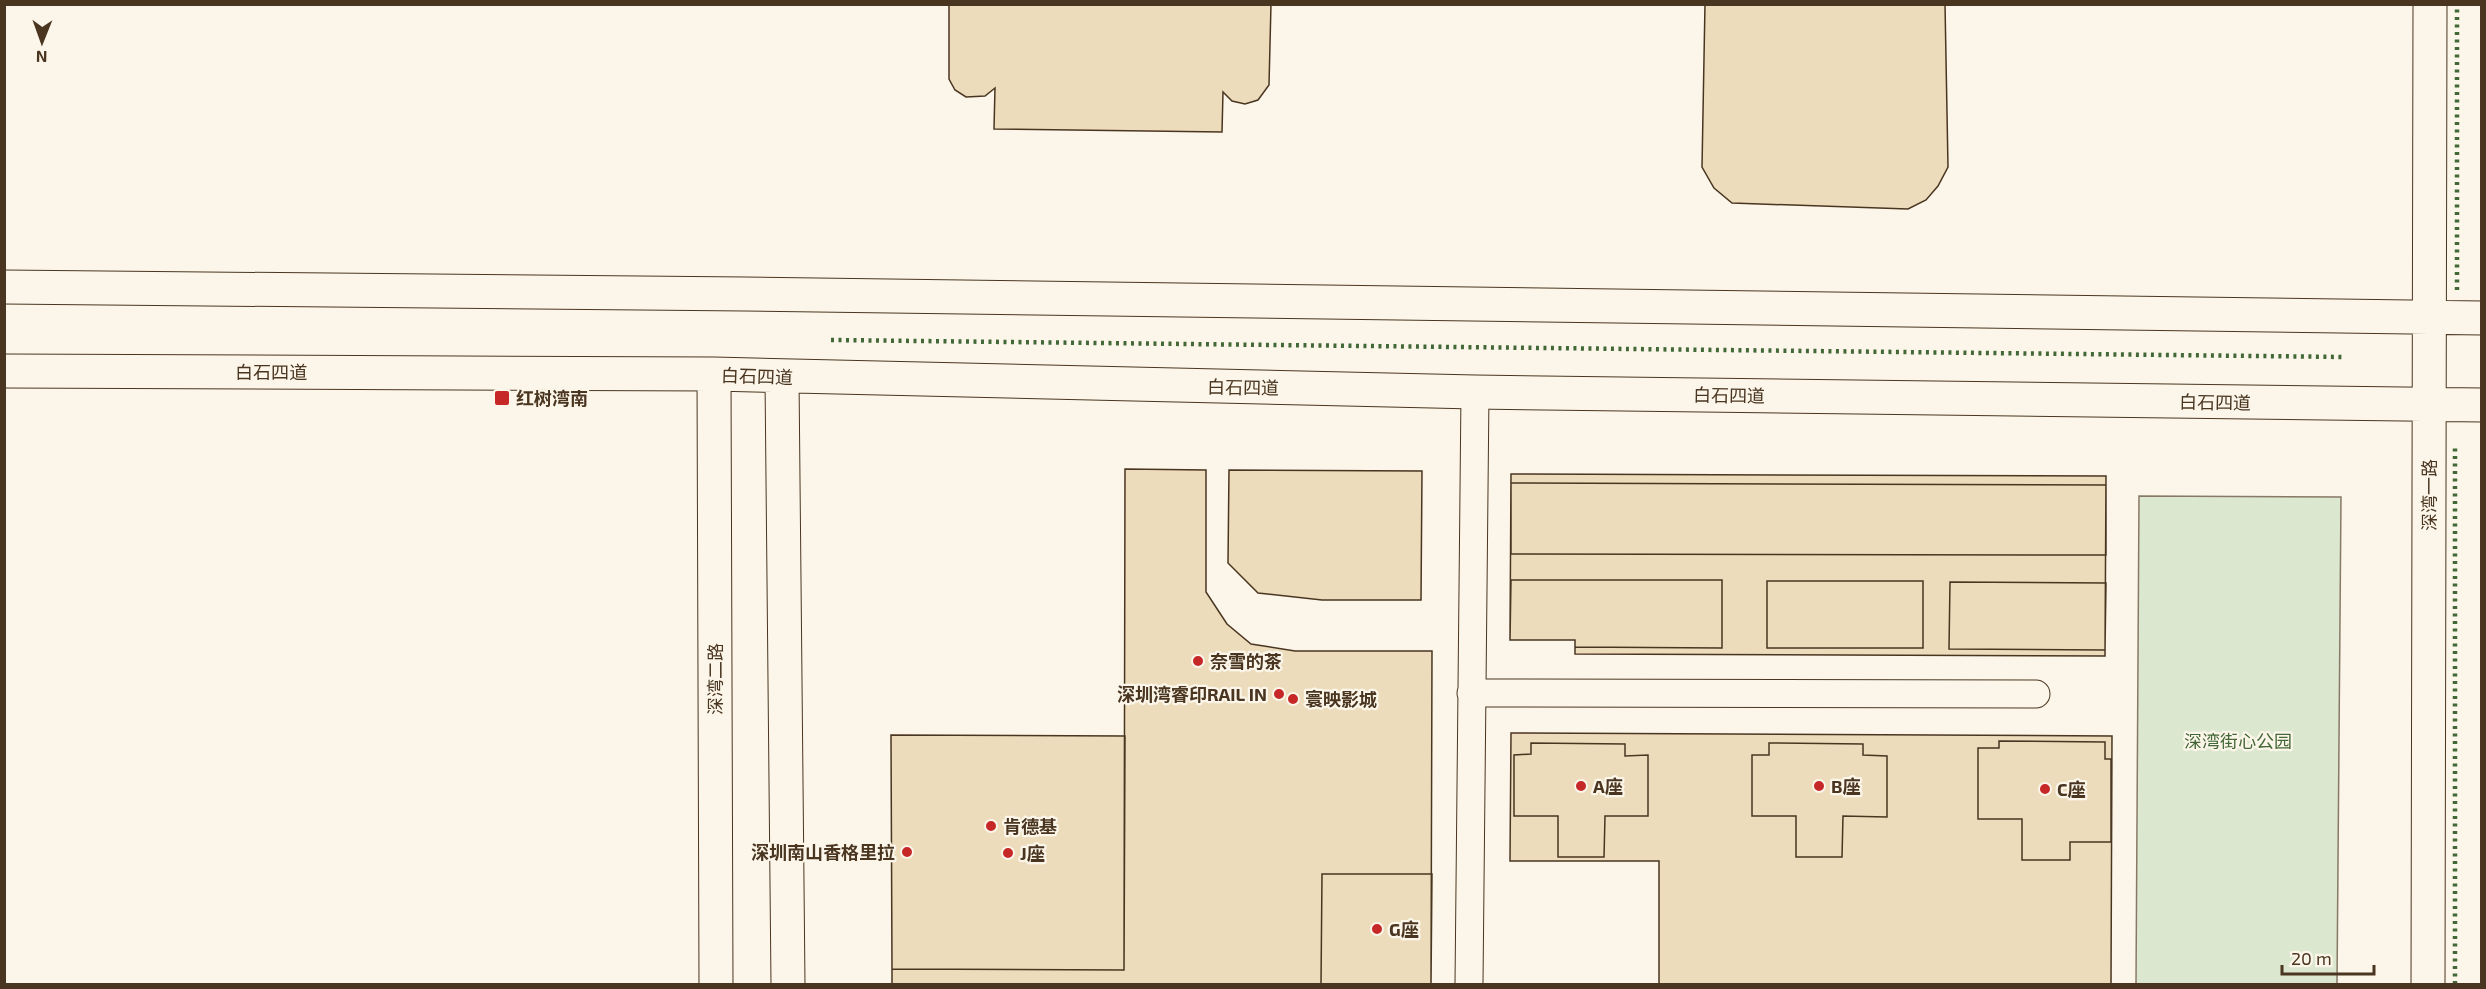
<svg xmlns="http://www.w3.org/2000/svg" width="2486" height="989" viewBox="0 0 2486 989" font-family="'Exo 2','Noto Sans SC',sans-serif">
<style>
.green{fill:#dce7d0;stroke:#887966;stroke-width:1.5}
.building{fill:#ecdcbc;stroke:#4a3520;stroke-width:1.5}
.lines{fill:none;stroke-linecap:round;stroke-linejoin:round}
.street-casing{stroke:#4a3520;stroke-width:29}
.secondary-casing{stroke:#4a3520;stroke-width:35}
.street{stroke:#fbf6e9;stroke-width:27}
.secondary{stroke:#fbf6e9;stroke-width:33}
.hedge{stroke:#436837;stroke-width:4.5;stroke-dasharray:3 4.5;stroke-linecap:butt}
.poi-dot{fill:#c62828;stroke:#fbf6e9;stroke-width:2}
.labels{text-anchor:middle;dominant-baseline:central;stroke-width:4.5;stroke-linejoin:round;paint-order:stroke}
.street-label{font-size:18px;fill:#4a3520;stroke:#fbf6e9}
.poi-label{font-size:18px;font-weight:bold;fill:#4a3520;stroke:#fbf6e9;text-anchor:start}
.park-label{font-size:18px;fill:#436837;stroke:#fbf6e9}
</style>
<rect width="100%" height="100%" fill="#fbf6e9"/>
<path class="green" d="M 2139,496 L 2341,497 L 2337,984 L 2136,984 Z"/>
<path class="building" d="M 949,4 L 1271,4 L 1269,85 L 1258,100 L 1245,104 L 1232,101 L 1223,92 L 1222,132 L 994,129 L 995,88 L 985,96 L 966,97 L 955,90 L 949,79 Z
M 1705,4 L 1945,4 L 1948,167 L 1938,186 L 1926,200 L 1908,209 L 1732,203 L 1714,188 L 1702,167 Z
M 1125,469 L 1206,470 L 1206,592 L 1227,624 L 1251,644 L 1295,651 L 1432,651 L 1431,984 L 892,984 L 892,969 L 1124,970 Z
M 1229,470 L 1422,471 L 1421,600 L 1322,600 L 1258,593 L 1228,563 Z
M 1511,474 L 2106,476 L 2105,656 L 1575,654 L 1575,640 L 1510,640 Z
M 1511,483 L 2106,485 L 2106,555 L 1511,554 Z
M 1511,580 L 1722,580 L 1722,648 L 1575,647 L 1575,640 L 1510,640 Z
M 1767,581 L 1923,581 L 1923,648 L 1767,648 Z
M 1950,582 L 2106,583 L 2105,650 L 1949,649 Z
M 1511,733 L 2112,736 L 2111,984 L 1659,984 L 1659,861 L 1510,861 Z
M 891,735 L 1125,736 L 1124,970 L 892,969 Z
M 1999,741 L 2105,742 L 2105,759 L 2111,759 L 2111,842 L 2070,842 L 2070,860 L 2022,860 L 2022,819 L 1978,819 L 1978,748 L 1999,748 Z
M 1531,743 L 1625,744 L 1625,756 L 1648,755 L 1648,816 L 1605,816 L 1604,857 L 1558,857 L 1558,816 L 1514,816 L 1514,755 L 1531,754 Z
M 1769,743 L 1863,744 L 1863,755 L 1887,756 L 1887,817 L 1843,816 L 1842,857 L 1796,857 L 1796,816 L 1752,816 L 1752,755 L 1769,755 Z
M 1322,874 L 1432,874 L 1431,984 L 1321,984 Z"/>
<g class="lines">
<defs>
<path id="street" d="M 1471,693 L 2036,694
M 1469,984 L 1475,392"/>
<path id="secondary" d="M 4,287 L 745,294 L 2482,318
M 4,371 L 714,374 L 1475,392 L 2482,405
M 714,374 L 716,984
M 782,378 L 788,984
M 2428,984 L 2430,4"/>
</defs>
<use href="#street" class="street-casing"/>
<use href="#secondary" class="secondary-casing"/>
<use href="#street" class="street"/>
<use href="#secondary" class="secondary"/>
<path class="hedge" d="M 2457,290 L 2457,4
M 831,340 L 2345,357
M 2455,984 L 2455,448"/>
</g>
<g class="poi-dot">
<rect x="494" y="390" width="16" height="16" rx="3"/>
<circle cx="1198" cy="661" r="6"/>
<circle cx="1279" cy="694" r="6"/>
<circle cx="1293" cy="699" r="6"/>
<circle cx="1581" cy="786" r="6"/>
<circle cx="1819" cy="786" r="6"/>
<circle cx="2045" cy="789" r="6"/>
<circle cx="991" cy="826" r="6"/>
<circle cx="907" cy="852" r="6"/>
<circle cx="1008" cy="853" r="6"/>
<circle cx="1377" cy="929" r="6"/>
</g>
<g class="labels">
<g class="street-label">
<text x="271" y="372">白石四道</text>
<text transform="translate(757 376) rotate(2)">白石四道</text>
<text transform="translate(1243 387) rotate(1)">白石四道</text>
<text transform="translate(1729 395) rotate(1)">白石四道</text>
<text transform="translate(2215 402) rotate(1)">白石四道</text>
<text transform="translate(2429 495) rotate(-90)">深湾一路</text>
<text transform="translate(715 679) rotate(-90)">深湾二路</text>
</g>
<g class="poi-label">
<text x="516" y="398">红树湾南</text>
<text x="1210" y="661">奈雪的茶</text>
<text x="1267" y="694" text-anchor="end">深圳湾睿印RAIL IN</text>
<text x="1305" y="699">寰映影城</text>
<text x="1593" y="786">A座</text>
<text x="1831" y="786">B座</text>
<text x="2057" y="789">C座</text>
<text x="1003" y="826">肯德基</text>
<text x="895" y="852" text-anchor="end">深圳南山香格里拉</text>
<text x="1020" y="853">J座</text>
<text x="1389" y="929">G座</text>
</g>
<g class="park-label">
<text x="2238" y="741">深湾街心公园</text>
</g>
</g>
<rect width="2486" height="989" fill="none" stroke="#4a3520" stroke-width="12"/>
<g transform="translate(42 42) rotate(181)" stroke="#fbf6e9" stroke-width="4.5" paint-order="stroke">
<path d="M0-4.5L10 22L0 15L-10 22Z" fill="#4a3520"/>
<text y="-9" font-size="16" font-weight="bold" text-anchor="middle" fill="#4a3520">N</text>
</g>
<path d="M2282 965v9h92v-9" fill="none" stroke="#4a3520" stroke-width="3"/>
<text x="2291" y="965" font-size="18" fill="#4a3520" stroke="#fbf6e9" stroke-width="4.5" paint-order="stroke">20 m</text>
</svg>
